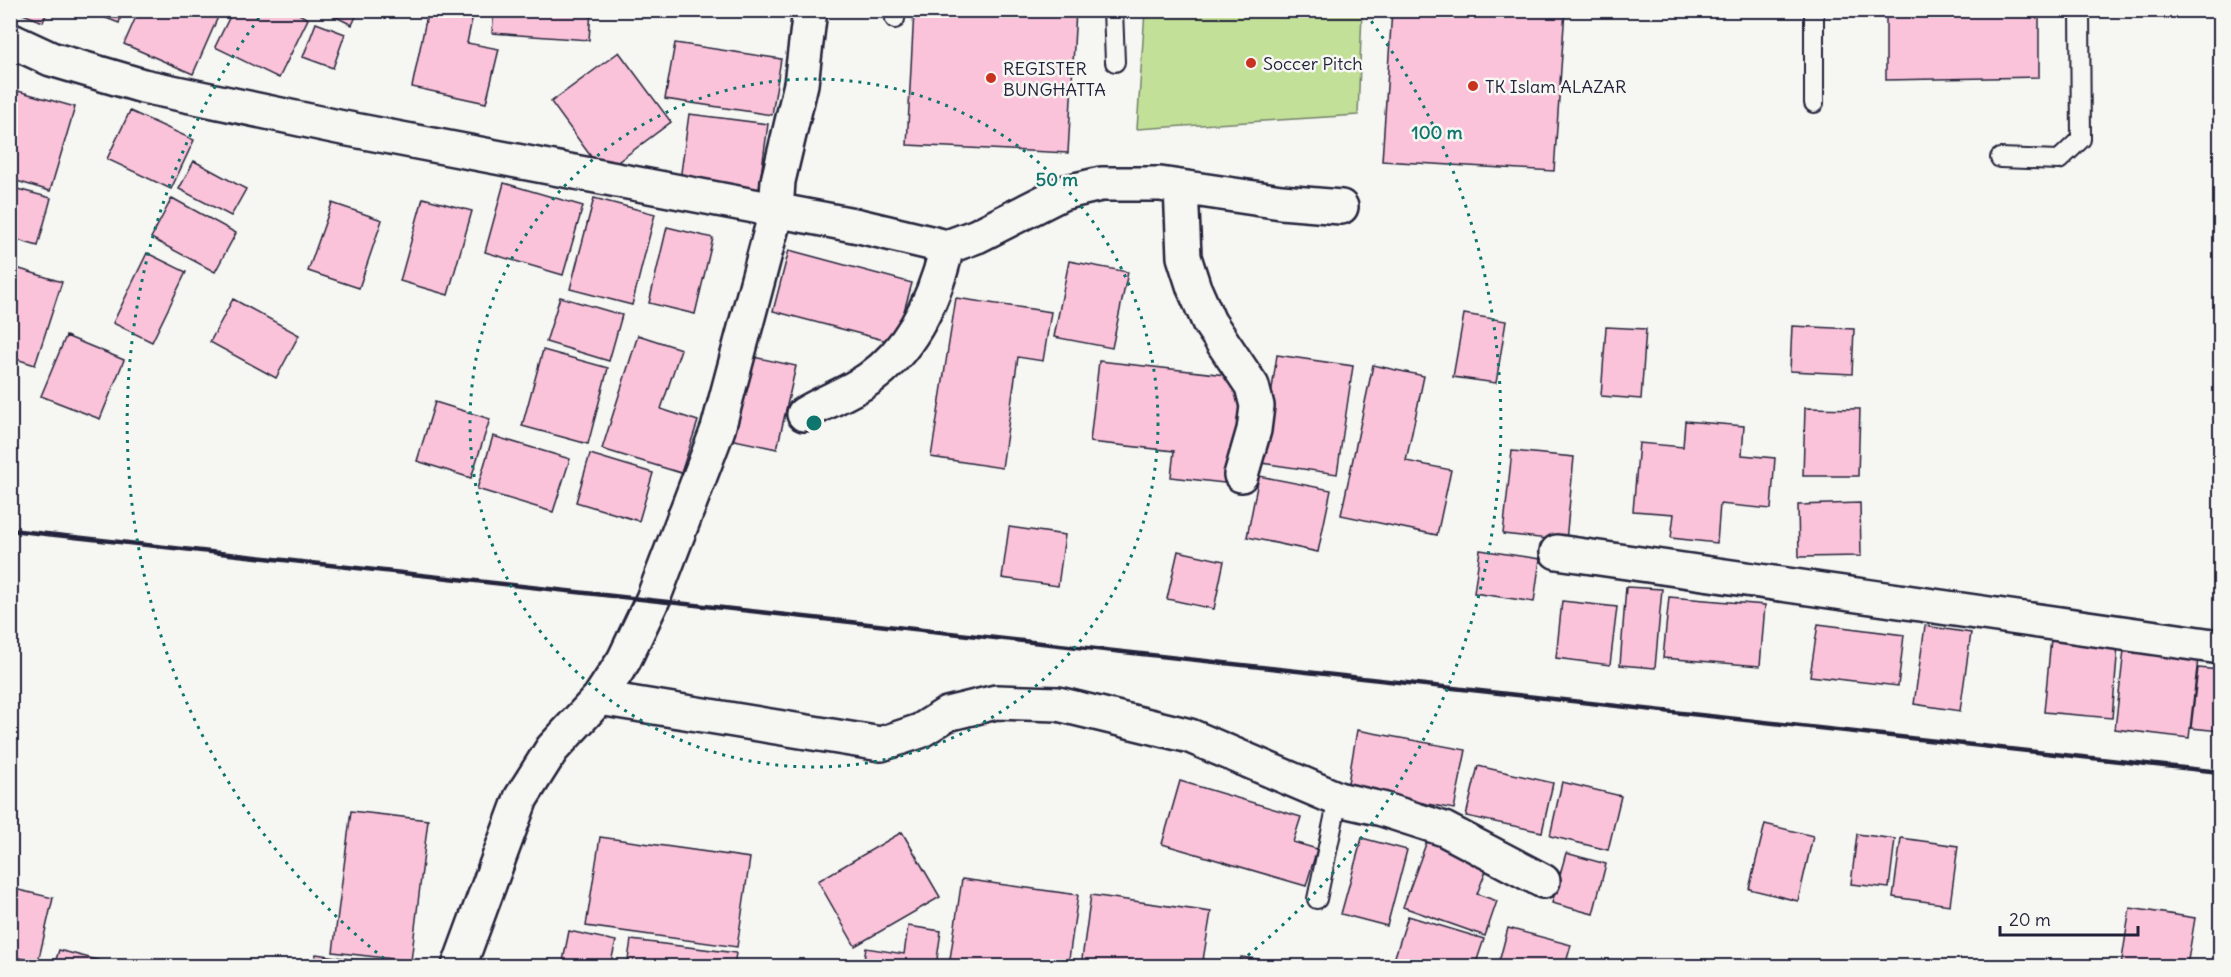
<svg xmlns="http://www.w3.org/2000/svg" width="2231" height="977" viewBox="0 0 2231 977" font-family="Delius,sans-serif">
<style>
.green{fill:#c3e098;stroke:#72816a;stroke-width:1.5}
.building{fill:#fbc3d9;stroke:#22223b;stroke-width:1.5}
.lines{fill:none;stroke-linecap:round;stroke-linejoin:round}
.lane-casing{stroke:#22223b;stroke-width:22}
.street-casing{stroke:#22223b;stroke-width:38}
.lane{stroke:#f6f6f2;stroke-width:18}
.street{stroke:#f6f6f2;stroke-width:33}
.rail{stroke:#22223b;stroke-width:4.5}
.ring{fill:none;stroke:#0f766e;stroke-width:3;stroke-dasharray:3 6}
.poi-dot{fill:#c8321e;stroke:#f6f6f2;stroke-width:2}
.labels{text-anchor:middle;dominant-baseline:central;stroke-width:5;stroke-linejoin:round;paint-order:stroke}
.poi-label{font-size:18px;fill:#22223b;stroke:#f6f6f2;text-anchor:start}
.centre{fill:#0f766e;stroke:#f6f6f2;stroke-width:3}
.ring-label{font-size:18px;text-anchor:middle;font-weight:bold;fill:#0f766e;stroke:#f6f6f2;stroke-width:5;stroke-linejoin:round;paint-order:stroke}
</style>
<rect width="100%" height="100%" fill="#f6f6f2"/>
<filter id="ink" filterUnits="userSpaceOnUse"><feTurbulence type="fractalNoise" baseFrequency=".0167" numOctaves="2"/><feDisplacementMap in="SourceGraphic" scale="12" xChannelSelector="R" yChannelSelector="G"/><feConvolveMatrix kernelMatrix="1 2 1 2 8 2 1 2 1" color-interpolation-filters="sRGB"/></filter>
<g filter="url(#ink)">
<path class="green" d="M 1145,11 L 1362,11 L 1358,115 L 1137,129 Z"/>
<path class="building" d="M 13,10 L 48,10 L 43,22 Z
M 85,10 L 123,10 L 119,23 Z
M 139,10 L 221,10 L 193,74 L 124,44 Z
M 233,10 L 292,10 L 308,19 L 279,78 L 215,47 Z
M 322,10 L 359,10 L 352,25 Z
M 428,10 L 474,10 L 467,43 L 499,49 L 486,103 L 412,87 Z
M 494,10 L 591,10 L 589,40 L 492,33 Z
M 914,10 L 1076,10 L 1068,153 L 907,145 Z
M 1392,10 L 1565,10 L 1554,171 L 1382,161 Z
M 1886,10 L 2039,10 L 2039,77 L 1886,80 Z
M 316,23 L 345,34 L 333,68 L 303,57 Z
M 675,43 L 781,59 L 772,115 L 665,99 Z
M 619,52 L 671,122 L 603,173 L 551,102 Z
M 18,91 L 75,107 L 50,191 L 10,179 L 10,116 Z
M 130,111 L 194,140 L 171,189 L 107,159 Z
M 689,114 L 768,124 L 759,190 L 680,180 Z
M 194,161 L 246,189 L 231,216 L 179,189 Z
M 504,183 L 583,206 L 563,275 L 485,252 Z
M 10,187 L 51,198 L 38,246 L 10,238 Z
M 172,198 L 236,233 L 215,272 L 151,238 Z
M 423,198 L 472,211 L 448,295 L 400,281 Z
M 594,198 L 655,214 L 632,305 L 570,289 Z
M 332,203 L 382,220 L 359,288 L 308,271 Z
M 667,227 L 713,238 L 695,314 L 649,303 Z
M 789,250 L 912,283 L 895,343 L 773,311 Z
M 147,253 L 186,272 L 152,342 L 113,323 Z
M 1069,261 L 1128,272 L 1112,348 L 1054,337 Z
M 10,266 L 62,282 L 35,365 L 10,357 Z
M 560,297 L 622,315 L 609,361 L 546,342 Z
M 956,298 L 1051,312 L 1043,361 L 1018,357 L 1002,468 L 931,457 Z
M 233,299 L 299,335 L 276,378 L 210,342 Z
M 1464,314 L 1506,321 L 1496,383 L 1453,377 Z
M 1792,326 L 1854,329 L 1852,374 L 1790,371 Z
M 1606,327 L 1646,329 L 1641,399 L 1601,396 Z
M 638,335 L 681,349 L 661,409 L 698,421 L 681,473 L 602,449 Z
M 66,336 L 124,360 L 100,419 L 41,396 Z
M 543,350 L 608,368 L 588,444 L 522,426 Z
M 744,355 L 796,366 L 777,449 L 725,438 Z
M 1277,355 L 1353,366 L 1337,474 L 1261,463 Z
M 1099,361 L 1244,377 L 1233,484 L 1171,477 L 1174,451 L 1090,442 Z
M 1373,365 L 1424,376 L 1406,461 L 1451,470 L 1437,535 L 1341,515 Z
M 435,402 L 490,419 L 471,478 L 417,461 Z
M 1805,408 L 1860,409 L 1858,476 L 1803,476 Z
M 1685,421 L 1744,426 L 1742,455 L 1775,458 L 1771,509 L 1720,504 L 1717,543 L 1671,538 L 1674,514 L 1633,511 L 1639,443 L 1683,447 Z
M 493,436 L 570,459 L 553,512 L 477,489 Z
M 1512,451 L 1574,457 L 1566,541 L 1503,534 Z
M 590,454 L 653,473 L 639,521 L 576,502 Z
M 1259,476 L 1331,490 L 1318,552 L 1247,537 Z
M 1860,503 L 1861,556 L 1799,557 L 1798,505 Z
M 1009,527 L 1065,535 L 1058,586 L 1002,578 Z
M 1480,550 L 1540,559 L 1534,602 L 1474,593 Z
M 1178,551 L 1224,561 L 1214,609 L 1167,599 Z
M 1626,587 L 1662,589 L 1655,668 L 1620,665 Z
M 1669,597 L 1765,605 L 1760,666 L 1663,658 Z
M 1562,601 L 1617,607 L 1610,665 L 1556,658 Z
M 1818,624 L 1904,635 L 1898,686 L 1810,676 Z
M 1925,626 L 1971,633 L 1960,711 L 1914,704 Z
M 2051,639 L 2118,645 L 2112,718 L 2044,712 Z
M 2124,650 L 2198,659 L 2189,738 L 2115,729 Z
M 2198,668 L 2220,670 L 2220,731 L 2191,728 Z
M 1357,730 L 1466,750 L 1454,809 L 1347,789 Z
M 1478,766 L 1553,783 L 1542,832 L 1466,816 Z
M 1180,781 L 1301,817 L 1293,842 L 1317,849 L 1306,886 L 1162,844 Z
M 1562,782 L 1621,796 L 1608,850 L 1550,836 Z
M 351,811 L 428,820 L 411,961 L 333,952 Z
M 1765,824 L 1813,836 L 1798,901 L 1749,889 Z
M 902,832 L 940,897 L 855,946 L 818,881 Z
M 1857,834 L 1895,839 L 1889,888 L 1851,884 Z
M 600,837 L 750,858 L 737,947 L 586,926 Z
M 1362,838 L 1407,850 L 1387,926 L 1341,914 Z
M 1901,838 L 1958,846 L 1950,905 L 1893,897 Z
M 1427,841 L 1489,863 L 1477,894 L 1497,901 L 1485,936 L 1403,907 Z
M 1566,853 L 1606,864 L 1593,914 L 1552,903 Z
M 962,879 L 1078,895 L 1068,966 L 949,966 Z
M 10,888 L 53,898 L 38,962 L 10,956 Z
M 1091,895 L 1211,912 L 1202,966 L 1081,966 Z
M 2130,908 L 2195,918 L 2187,966 L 2121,966 Z
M 1408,916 L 1484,939 L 1475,966 L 1392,966 Z
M 908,926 L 941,931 L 936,966 L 863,966 L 866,948 L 904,954 Z
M 1508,928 L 1571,945 L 1565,966 L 1498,966 Z
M 569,931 L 616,941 L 610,966 L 562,966 Z
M 631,940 L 736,953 L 734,966 L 627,966 Z
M 59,950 L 120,966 L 54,966 Z
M 316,954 L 395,966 L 313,966 Z
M 1241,957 L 1311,966 L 1239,966 Z"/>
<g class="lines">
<defs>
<path id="lane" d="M 1113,10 L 1115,62
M 1814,10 L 1814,103
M 895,19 L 896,10
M 2000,158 L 2059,160 L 2081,139 L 2080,10
M 1317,899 L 1338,799"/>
<path id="street" d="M 10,40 L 51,59 L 143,86 L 338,127 L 859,226 L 947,247 L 977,236 L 1062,193 L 1101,184 L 1160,184 L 1281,202 L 1341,207
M 1181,187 L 1184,257 L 1194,288 L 1209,322 L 1252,386 L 1257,406 L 1254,430 L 1241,475
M 804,414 C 825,401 849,393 869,379 C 913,348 935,298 947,247
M 1557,552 L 2220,647
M 599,698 L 881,744 L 920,731 L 947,714 L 996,702 L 1058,704 L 1190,736 L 1338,799 L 1382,809 L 1444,829 L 1543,881
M 459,966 L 521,798 L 552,749 L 599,698 L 624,660 L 653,599 L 718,429 L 776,212 L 778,181 L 801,84 L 810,10"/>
</defs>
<use href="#lane" class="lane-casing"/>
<use href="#street" class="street-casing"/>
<use href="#lane" class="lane"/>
<use href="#street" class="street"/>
<path class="rail" d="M 10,530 L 2220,772"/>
</g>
</g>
<g class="ring">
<circle cx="814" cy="423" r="344"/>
<path d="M391 964A687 687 0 0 1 262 14M1366 14A687 687 0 0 1 1237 964"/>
</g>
<g class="poi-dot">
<circle cx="1251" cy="63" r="6"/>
<circle cx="991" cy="78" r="6"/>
<circle cx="1473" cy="86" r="6"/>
</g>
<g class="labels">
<g class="poi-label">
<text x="1263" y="63">Soccer Pitch</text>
<text x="1003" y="68">REGISTER<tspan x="1003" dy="21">BUNGHATTA</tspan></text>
<text x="1485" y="86">TK Islam ALAZAR</text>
</g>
</g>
<circle cx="814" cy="423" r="9" class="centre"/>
<g class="ring-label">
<text x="1437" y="139">100 m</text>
<text x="1057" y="186">50 m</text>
</g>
<rect width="2231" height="977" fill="none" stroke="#f6f6f2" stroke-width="36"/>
<rect x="18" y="18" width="2195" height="941" fill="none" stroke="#22223b" stroke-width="2" filter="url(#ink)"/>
<path d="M2000 926v9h138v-9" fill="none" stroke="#22223b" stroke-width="3"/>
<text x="2009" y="926" font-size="18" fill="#22223b" stroke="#f6f6f2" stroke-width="4.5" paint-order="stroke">20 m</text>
</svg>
